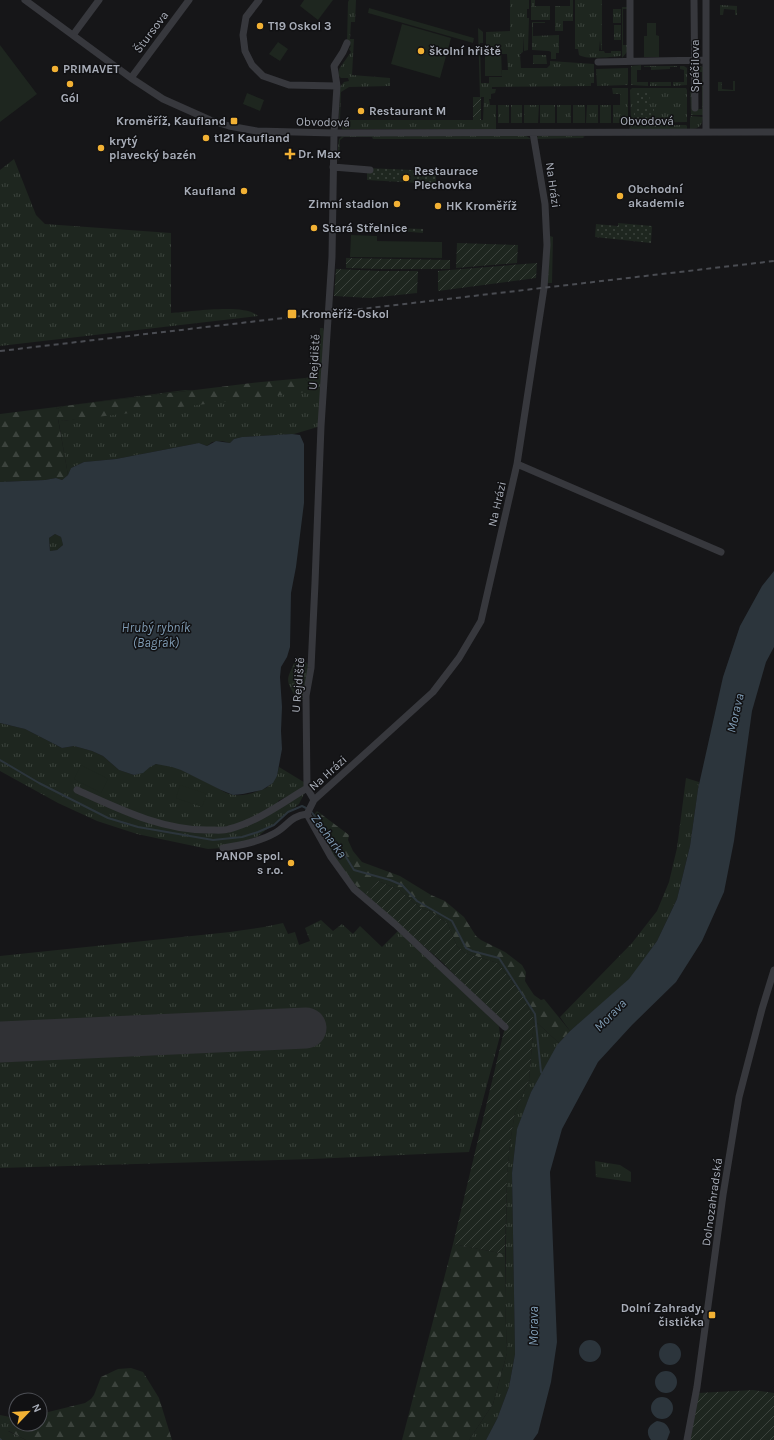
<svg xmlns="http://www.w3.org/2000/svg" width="774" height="1440" viewBox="0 0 774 1440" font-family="Karla,sans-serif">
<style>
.grass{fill:url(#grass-tufts);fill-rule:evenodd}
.forest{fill:url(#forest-firs)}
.park{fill:url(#park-dots)}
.garden{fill:url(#garden-furrows)}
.pitch{fill:#1e261f}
.water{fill:#2c353c;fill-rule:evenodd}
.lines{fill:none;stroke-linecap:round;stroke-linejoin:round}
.stream{stroke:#2c353c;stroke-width:2}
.runway{stroke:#303135;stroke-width:41}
.minor{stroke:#37383d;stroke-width:7}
.rail{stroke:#4a4c52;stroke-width:2;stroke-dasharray:5 4;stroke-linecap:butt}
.poi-dot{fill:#f2b134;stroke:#111113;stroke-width:1.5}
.labels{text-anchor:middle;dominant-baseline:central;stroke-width:3;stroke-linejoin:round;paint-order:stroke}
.poi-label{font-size:12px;font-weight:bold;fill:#a8adb8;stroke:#111113;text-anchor:start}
.street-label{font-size:12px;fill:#a8adb8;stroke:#111113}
.water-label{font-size:13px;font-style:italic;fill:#7f9bb3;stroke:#111113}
</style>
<defs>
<pattern id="grass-tufts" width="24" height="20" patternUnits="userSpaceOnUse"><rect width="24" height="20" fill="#1e261f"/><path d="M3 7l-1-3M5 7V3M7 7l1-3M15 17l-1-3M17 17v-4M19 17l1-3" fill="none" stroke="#3c433d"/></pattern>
<pattern id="forest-firs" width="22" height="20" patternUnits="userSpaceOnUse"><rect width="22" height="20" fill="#1e261f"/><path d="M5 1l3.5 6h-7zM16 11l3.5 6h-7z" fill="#3c433d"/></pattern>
<pattern id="park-dots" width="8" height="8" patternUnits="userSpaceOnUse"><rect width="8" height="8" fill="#1e261f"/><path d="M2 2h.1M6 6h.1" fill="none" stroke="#3c433d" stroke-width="1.8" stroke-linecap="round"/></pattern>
<pattern id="garden-furrows" width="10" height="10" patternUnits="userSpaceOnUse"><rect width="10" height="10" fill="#1e261f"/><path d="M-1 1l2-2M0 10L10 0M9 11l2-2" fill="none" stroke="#3c433d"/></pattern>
</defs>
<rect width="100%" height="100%" fill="#161618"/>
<path class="grass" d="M 349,0 L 356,0 L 355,22 L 351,22 L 350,39 L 354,39 L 352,75 L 390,78 L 390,86 L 349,87 L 341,92 L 340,120 L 483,120 L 484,97 L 480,97 L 478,28 L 483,32 L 483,43 L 480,43 L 481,83 L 489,83 L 489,77 L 502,77 L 502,70 L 508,70 L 507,54 L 502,54 L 501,48 L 486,48 L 486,32 L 510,31 L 510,0 L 529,0 L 529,9 L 527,9 L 527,18 L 529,18 L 528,50 L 524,51 L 523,36 L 523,52 L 520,54 L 521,68 L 547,68 L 550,65 L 550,61 L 594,64 L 594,83 L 591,83 L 591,86 L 492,87 L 492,89 L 496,89 L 495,93 L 491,94 L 491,99 L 489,99 L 490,105 L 496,105 L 496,129 L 343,129 L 340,127 L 339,125 L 340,87 L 344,82 L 349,81 L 348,78 L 341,78 L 338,75 L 339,69 L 351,52 L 349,49 L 351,46 L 347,43 L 348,2 Z
M 531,0 L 535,0 L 535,6 L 550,6 L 550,20 L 531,20 Z
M 570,0 L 573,0 L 573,21 L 563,21 L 563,31 L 555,31 L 555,6 L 570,6 Z
M 575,0 L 602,0 L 602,50 L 601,50 L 600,40 L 599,51 L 604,51 L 605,53 L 611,53 L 611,51 L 621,51 L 621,56 C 611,57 587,60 579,55 L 578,49 L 575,49 Z
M 720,5 L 737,6 L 737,15 L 735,15 L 735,10 L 724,9 L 723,15 L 720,15 Z
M 622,7 L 628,7 L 628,9 L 623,9 L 623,45 L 628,45 L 627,52 L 622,58 Z
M 613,9 L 621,9 L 621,23 L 613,23 Z
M 532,22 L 545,22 L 545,23 L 533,23 L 533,36 L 559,35 L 559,53 L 556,53 L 556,59 L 551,59 L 551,52 L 549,51 L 532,50 Z
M 614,25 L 621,25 L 621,40 L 614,40 Z
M 533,55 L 546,55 L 547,64 L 533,64 Z
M 641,65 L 641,70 L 637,70 L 637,82 L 648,82 L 648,86 L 631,85 L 631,66 Z
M 644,66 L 677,66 L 677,67 L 670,67 L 670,69 L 651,70 L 651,67 L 644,67 Z
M 680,66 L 684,66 L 687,68 L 687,85 L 673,86 L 673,82 L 684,82 L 684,70 L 680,69 Z
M 699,66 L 703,67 L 703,115 L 691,115 L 690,89 L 692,88 L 692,109 L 702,109 L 702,72 L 698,72 L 697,67 Z
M 628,68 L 628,85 L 597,86 L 596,69 Z
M 733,81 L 735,81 L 735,91 L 718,91 L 718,82 L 722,82 L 722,89 L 733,90 Z
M 650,82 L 671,82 L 671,86 L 650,86 Z
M 612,88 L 628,88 L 628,123 L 613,123 L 613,105 L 620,105 L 620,94 L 613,94 Z
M 632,88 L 686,88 L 687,90 L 687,122 L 631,123 L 630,90 Z
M 498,105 L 509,105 L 509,123 L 498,123 Z
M 511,105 L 522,105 L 522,123 L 511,123 Z
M 524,105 L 539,105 L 538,123 L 524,123 Z
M 540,105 L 555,105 L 555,123 L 540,123 Z
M 557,105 L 571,105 L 571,123 L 557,123 Z
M 573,105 L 585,105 L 585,123 L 573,123 Z
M 587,105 L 598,105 L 598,123 L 586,123 Z
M 600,105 L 611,105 L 611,123 L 600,123 Z
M 691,116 L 703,117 C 702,126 699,129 690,129 L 690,118 Z
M 631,125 L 686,125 L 687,126 L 687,129 L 629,129 Z
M 525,135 L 531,139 L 373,139 L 372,137 L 344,137 L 340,140 L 339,161 L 337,158 L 339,139 L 342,136 Z
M 538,136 L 585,136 L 583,137 L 584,138 L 536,139 Z
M 14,159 L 36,215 L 45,224 L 171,233 L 171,313 C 190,312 245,303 258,316 L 0,346 L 0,170 Z
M 550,236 L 553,237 L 552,283 L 547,283 Z
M 320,328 L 323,328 L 326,338 L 321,426 L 294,434 L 242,437 L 234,439 L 230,443 L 222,441 L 212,442 L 207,446 L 199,443 L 116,459 L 84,462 L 71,468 L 68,475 L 58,418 L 63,421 L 308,383 L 305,378 L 315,376 L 319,371 Z
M 185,390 L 194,390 L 64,406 L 57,409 L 56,407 Z
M 55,534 L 61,537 L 63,545 L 57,550 L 50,551 L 49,538 Z
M 297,657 L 301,657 L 311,668 L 303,699 L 298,700 C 283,678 287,680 297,657 Z
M 0,723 L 25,729 L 62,748 L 74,746 L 92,751 L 103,756 L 119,770 L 134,775 C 141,772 151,764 159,764 C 177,765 196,776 211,784 C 218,788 226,794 234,795 C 242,796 251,794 258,791 C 271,788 276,780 279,767 L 307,784 L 307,788 L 299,804 L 257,837 L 223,848 L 208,849 L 137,834 L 97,821 L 58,803 L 0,771 ZM 303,789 L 278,805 L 278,801 Z
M 686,778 L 699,782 L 690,846 L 677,899 L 657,941 L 629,980 L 570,1031 L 560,1017 L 632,943 L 657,911 L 669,882 L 677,848 Z
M 321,920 L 333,931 L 342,924 L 353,934 L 360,926 L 382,947 L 398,931 L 499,1026 L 500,1036 L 469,1152 L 312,1159 L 0,1168 L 0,1056 L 308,1043 L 306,1015 L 0,1028 L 0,956 L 230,932 L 264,927 L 283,923 L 288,934 L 295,932 L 299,945 L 310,941 L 305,928 Z
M 534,1020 L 559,1043 L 531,1092 L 517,1130 L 512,1173 L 515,1354 L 509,1387 L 497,1419 L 486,1440 L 469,1440 L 493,1404 L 507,1353 L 505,1302 L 507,1177 L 510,1143 L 515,1112 L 529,1080 Z
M 595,1161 L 620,1165 L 631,1172 L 631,1182 L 596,1177 Z
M 0,1415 L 16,1418 L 16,1424 L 26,1424 L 23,1427 L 8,1431 L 26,1440 L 0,1440 Z"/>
<path class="forest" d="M 305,378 L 308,383 L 306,392 L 63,421 L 58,419 L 68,475 L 62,480 L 56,478 L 45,480 L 0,482 L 0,414 L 56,407 L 57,409 L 64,406 L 261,382 Z
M 317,811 L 349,835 L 348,840 L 353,851 L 362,862 L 400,876 L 431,895 L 445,901 L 464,917 L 476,936 L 481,940 L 505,952 L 522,965 L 526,972 L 525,981 L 528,986 L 534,995 L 541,1000 L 544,999 L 570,1031 L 559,1043 L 534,1020 L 523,996 L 498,963 L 465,953 L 457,946 L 448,924 L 432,912 L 420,908 L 400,890 L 378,881 L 366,895 C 343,876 326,844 312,817 Z
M 453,1244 L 505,1254 L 505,1302 L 507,1353 L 493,1404 L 469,1440 L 402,1440 Z
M 131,1368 L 143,1372 L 159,1398 L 172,1440 L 26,1440 L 7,1430 L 23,1427 L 26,1424 L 40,1424 L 40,1414 L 85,1403 L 91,1399 L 94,1395 L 101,1377 L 118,1369 Z"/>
<path class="park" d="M 637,92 L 650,93 L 649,104 L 637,104 Z
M 634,107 L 654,107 L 654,119 L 634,119 Z
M 367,168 L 436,171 L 436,184 L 367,180 Z
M 618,223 L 652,226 L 651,243 L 595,237 L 596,224 L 618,226 Z
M 368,227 L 394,228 L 391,231 L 370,230 Z
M 397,228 L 423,229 L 423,233 L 399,231 Z"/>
<path class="garden" d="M 473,97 L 481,97 L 481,120 L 473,120 Z
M 457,243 L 518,245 L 517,263 L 456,268 Z
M 346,258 L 450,260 L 450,269 L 380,269 L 346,268 Z
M 537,263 L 536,278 L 438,291 L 438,271 Z
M 336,269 L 380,271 L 418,271 L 417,293 L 370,298 L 334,296 Z
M 378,881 L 400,890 L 420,908 L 432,912 L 448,924 L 457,946 L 465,953 L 498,963 L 523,996 L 534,1020 L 529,1080 L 515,1112 L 510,1143 L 507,1177 L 505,1254 L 453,1244 L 505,1027 L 443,963 L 366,895 Z
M 753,1390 L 774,1393 L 774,1440 L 687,1440 L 698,1393 Z"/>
<path class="pitch" d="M 304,0 L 333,0 L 318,20 L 300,6 Z
M 369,8 L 474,38 L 473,43 L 368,13 Z
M 647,23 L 656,23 L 656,35 L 659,36 L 659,57 L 644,57 L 644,36 L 647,36 Z
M 402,24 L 451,38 L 440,78 L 391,64 Z
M 278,42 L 288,49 L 280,61 L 269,54 Z
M 0,45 L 37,94 L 0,122 Z
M 501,48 L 502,76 L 485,76 L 485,49 Z
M 247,93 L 264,100 L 260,111 L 243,104 Z
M 351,235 L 377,236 L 377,241 L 442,242 L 442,258 L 350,257 Z
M 81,765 L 108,779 L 101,793 L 74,779 Z
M 180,785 L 207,794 L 202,807 L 176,798 Z"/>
<path class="water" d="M 292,434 L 300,435 L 304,444 L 304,503 L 296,567 L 291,593 L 290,647 L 287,657 L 281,667 L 280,677 L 282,707 L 281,731 L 282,749 L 277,776 L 273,783 L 262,790 L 243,794 L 233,795 L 221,790 L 181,770 L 172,767 L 156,764 L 150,767 L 143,773 L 134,775 L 119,770 L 103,756 L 92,751 L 74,746 L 62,748 L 25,729 L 0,723 L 0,482 L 45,480 L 56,478 L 62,480 L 68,475 L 71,468 L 84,462 L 116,459 L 199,443 L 207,446 L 216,441 L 230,443 L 234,439 L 242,437 ZM 55,534 L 61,537 L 63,545 L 57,550 L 50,551 L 49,538 Z
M 774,571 L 774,647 L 766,662 L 752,711 L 734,841 L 724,892 L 702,941 L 676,982 L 632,1025 L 598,1062 L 562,1129 L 550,1172 L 557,1342 L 551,1382 L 538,1433 L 533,1440 L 486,1440 L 497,1419 L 509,1387 L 515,1354 L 512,1173 L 517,1129 L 531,1092 L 557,1045 L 570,1031 L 629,979 L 657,941 L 677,899 L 690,846 L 698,789 L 723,677 L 740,626 L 762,586 Z
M579 1351a11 11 0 1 1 22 0a11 11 0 1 1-22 0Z
M659 1354a11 11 0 1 1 22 0a11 11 0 1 1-22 0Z
M655 1382a11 11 0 1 1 22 0a11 11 0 1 1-22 0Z
M651 1408a11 11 0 1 1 22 0a11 11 0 1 1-22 0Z
M 657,1421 C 665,1422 668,1425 670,1432 L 667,1440 L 651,1440 C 645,1432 648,1425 657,1421 Z"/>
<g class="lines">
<path class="stream" d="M 0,760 L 39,783 L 108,818 L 138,827 L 213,840 L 242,837 L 258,832 L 274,825 L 288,812 L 302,806 L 310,810 L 346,857 L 354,870 L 390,880 L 402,885 L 417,901 L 452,921 L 466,948 L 472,951 L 499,958 L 535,1014 L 541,1072 L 543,1074
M 0,1439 L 1,1440"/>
<path class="runway" d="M 0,1042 L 306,1028"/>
<path class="minor" d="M 25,0 L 131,78 L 163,99 L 210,120 L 229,126 L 257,131 L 334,133 L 774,132
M 259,0 L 246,17 L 243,35 L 245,51 L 252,65 L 263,76 L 289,85 L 337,86 L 334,133 L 332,257 L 321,426 L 315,583 L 311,668 L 306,696 L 307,788 L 314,800
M 630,0 L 630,61
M 694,0 L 695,108
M 706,0 L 706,132
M 73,35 L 99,0
M 598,62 L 706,60
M 131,78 L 189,0
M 337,86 L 334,66 L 343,52 L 347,43
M 333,167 L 370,170
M 517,464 L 721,552
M 77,790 C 119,809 163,831 210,830 C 216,830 223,831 229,829 C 257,822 282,803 307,788
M 307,814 L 314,800 L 433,692 L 459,658 L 481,621 L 517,464 L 544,288 L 547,245 L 545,204 L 533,133
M 307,814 L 331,857 L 354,889 L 395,924 L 505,1027
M 223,848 C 241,845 259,842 275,833 C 288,826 290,816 307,814
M 687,1440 L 697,1387 L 723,1195 L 739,1097 L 762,1009 L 774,970"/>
<path class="rail" d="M 0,351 L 774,261"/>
</g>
<g class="poi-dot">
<circle cx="260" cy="26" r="4"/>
<circle cx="421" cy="51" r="4"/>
<circle cx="55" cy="69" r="4"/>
<circle cx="70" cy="84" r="4"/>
<circle cx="361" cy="111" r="4"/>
<rect x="230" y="117" width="8" height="8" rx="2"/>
<circle cx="206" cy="138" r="4"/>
<circle cx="101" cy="148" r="4"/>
<path d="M288 148h4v4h4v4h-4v4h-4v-4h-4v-4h4z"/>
<circle cx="406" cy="178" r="4"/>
<circle cx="244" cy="191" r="4"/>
<circle cx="620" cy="196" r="4"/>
<circle cx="397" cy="204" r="4"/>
<circle cx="438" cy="206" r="4"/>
<circle cx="314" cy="228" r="4"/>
<rect x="287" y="309" width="10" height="10" rx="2"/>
<circle cx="291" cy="863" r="4"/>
<rect x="708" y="1311" width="8" height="8" rx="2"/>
</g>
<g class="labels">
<g class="poi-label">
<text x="268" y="26">T19 Oskol 3</text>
<text x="429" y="51">školní hřiště</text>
<text x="63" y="69">PRIMAVET</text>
<text x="70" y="98" text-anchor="middle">Gól</text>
<text x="369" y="111">Restaurant M</text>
<text x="226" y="121" text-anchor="end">Kroměříž, Kaufland</text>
<text x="214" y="138">t121 Kaufland</text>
<text x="109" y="141">krytý<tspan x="109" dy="14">plavecký bazén</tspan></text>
<text x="298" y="154">Dr. Max</text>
<text x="414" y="171">Restaurace<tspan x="414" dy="14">Plechovka</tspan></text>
<text x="628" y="189">Obchodní<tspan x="628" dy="14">akademie</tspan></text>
<text x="236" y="191" text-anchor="end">Kaufland</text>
<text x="389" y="204" text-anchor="end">Zimní stadion</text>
<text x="446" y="206">HK Kroměříž</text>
<text x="322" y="228">Stará Střelnice</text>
<text x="301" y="314">Kroměříž-Oskol</text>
<text x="283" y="856" text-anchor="end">PANOP spol.<tspan x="283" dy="14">s r.o.</tspan></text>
<text x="704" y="1308" text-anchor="end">Dolní Zahrady,<tspan x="704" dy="14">čistička</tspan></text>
</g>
<g class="street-label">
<text transform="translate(151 32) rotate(-53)">Štursova</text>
<text transform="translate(695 66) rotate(-90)">Spáčilova</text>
<text x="647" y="121">Obvodová</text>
<text transform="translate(323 122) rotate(1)">Obvodová</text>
<text transform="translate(553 185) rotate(82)">Na Hrázi</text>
<text transform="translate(314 362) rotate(-87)">U Rejdiště</text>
<text transform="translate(497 504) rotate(-77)">Na Hrázi</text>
<text transform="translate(298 685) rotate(-85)">U Rejdiště</text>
<text transform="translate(328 773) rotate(-42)">Na Hrázi</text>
<text transform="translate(712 1202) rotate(-82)">Dolnozahradská</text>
</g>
<g class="water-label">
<text x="156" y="627">Hrubý rybník<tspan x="156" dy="15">(Bagrák)</tspan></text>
<text transform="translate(735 713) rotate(-77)">Morava</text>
<text transform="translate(329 836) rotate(54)">Zacharka</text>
<text transform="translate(610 1015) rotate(-45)">Morava</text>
<text transform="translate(533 1326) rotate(-90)">Morava</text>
</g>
</g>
<g transform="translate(28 1412) rotate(65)"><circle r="19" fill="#111113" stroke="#4d4f55"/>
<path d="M0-3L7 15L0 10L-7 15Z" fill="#f2b134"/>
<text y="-6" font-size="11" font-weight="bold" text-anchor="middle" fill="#a8adb8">N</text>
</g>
</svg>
